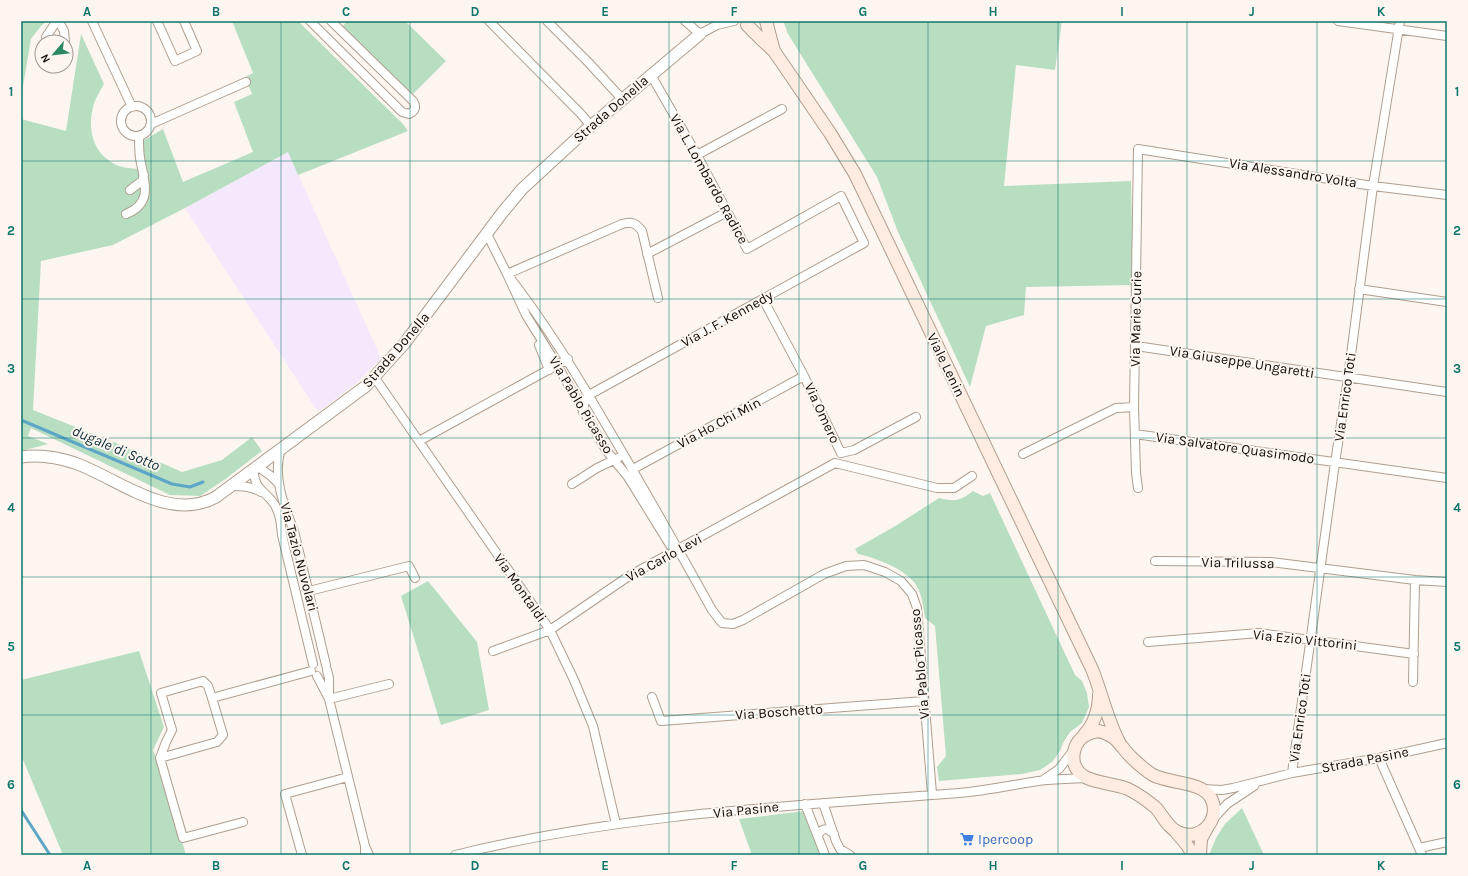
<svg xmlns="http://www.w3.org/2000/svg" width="1468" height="876" viewBox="0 0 1468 876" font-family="Karla,sans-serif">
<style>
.commercial{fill:#f4e8fc}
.green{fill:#b8dec2}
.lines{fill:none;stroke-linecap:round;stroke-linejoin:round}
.stream{stroke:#5da6c5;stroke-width:3}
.minor-casing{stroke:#b09e8e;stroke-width:10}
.tertiary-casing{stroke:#b09e8e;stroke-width:13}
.secondary-casing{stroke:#b09e8e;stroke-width:14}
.minor{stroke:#fff;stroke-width:8}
.tertiary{stroke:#fff;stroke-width:11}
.secondary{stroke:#feece3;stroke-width:12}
.grid{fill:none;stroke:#0f766e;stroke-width:1;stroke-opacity:0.55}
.labels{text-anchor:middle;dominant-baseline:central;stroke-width:4;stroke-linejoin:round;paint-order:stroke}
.street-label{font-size:14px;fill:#110b06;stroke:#fdf5ef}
.shop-label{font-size:14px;fill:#366cbe;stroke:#fdf5ef;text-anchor:start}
.water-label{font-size:15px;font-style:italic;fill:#0d303d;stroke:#fdf5ef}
.neatline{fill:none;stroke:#0f766e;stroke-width:1.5}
.grid-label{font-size:13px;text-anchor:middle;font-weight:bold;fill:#0f766e}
</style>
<rect width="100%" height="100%" fill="#fdf5ef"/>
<path class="commercial" d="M 288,152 L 381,358 L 354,385 L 318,412 L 185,208 Z"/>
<path class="green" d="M 21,21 L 47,21 L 41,26 L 31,39 L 21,98 Z
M 232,21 L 298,21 L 403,124 L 408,131 L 298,175 L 288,152 L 185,208 L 113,245 L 41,261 L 33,410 L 121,445 L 182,472 L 222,460 L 252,437 L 262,451 L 224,480 L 200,496 L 170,495 L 31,428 L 28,436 L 48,444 L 21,451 L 21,119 L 66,131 L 81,34 L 104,84 C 100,91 95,99 93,107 C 87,132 94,156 119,166 C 125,168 132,168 138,169 L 135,143 L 146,139 L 163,129 L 183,182 L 253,152 L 234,102 L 252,94 L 245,77 L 253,73 Z
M 347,21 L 405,21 L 446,61 L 412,95 L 342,27 Z
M 783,21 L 1062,21 L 1055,70 L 1016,65 L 1004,186 L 1131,181 L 1133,285 L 1026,287 L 1024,315 L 986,326 L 970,387 L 898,232 L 877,177 L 788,34 Z
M 973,491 L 983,496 L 990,493 L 1075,675 L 1082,681 L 1087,693 L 1089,707 L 1082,723 L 1070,732 L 1064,741 L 1060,751 L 1052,762 L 1040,770 L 1022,774 L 939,781 L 937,767 L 946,756 L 935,626 L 925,618 C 923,606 922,592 914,582 C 902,568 876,558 858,554 L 855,549 L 897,525 L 939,498 C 955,502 960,501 973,491 Z
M 428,581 L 477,642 L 489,710 L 441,725 L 401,596 Z
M 139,651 L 164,727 L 153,750 L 159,764 L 186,855 L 63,855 L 21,755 L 21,680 Z
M 1242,808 L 1264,855 L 1209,855 L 1216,838 L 1225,824 Z
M 805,811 L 822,855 L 752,855 L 739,819 Z"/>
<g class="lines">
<path class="stream" d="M 21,420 L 172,484 L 190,487 L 203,482
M 21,810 L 50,855"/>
<defs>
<path id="minor" d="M 92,21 L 132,107
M 157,21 L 175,61 L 197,51 L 184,21
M 310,21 L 402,112 L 409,114 C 415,111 417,107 413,101 L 331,21
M 489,21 L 581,114 L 591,126
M 547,21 L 588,62 L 623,100
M 685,21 L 700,34
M 1338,21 L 1447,36
M 59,22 L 64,31 L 65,42
M 700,34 L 717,25 L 734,21
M 46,37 L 54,25 L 60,21
M121 121a15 15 0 1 1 30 0a15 15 0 1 1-30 0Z
M 151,124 L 246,82
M 697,155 L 782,109
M 130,190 L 142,181 L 144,175
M 126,214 C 154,203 144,181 140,158 C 139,151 139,143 139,136
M 487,234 L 507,274 L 526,315 L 557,365 L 606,450 L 628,477 L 670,545
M 647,254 L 727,212
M 507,274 C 544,321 575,372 605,423 C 642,485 677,547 712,610 L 722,623 L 733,624 L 743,620 L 824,574 L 846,566 L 864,565 L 885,572 L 901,581 L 912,594 L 917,608 L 932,794
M 507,274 L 622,224 C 631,221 636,223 642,231 L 658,298
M 1359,289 L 1447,302
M 763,299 L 804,376 L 841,453
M 539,345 L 549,370
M 1136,346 L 1447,392
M 375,378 L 550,630 L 574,680 L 593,726 L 616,824
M 583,412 L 585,400 L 589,395 L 864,243 L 841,196 L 747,249 L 697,155 L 651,75
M 1135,434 L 1447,478
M 419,441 L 568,359
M 281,449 C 272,476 284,506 294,531 L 326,665
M 841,453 L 854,450 L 916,417
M 1023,454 L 1116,408 L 1134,407
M 257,466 L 271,476 L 279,484
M 253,469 C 256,490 260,487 272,501 C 280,511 281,523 282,535 L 313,664
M 633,469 L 804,376
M 572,484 L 597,468 L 618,458
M 230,486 C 242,486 251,486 261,492
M 1138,488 L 1136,473 L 1134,407 L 1138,149 L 1373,186 L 1447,195
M 1155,561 L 1271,562 L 1415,580 L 1447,582
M 309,591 L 409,566 L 415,578
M 1148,642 L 1259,633 L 1414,654
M 493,651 L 550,630 L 629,576 L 835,463 L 937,488 L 954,488 L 972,476
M 317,676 L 329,699 L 329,678 L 327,670
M 1413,682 L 1415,580
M 652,697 L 661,721 L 924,701
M 212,698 L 223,735 L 217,742 L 160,758 L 166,742 L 172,730 L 161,693 L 203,681 L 208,686 L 212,698 L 311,671
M 160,758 L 183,838 L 243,822
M 1379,758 L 1422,855
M 1292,773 L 1335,463 L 1348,378 L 1373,186 L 1400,21
M 1043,780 L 1059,769 L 1073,751
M 1202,789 L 1222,790 L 1233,788 L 1292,773 L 1379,758 L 1447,743
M 823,803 L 836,841 L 840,849 L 850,855
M 805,804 L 825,855
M 1214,818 L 1227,804 L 1254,786
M 818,835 C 823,827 827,828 834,834
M 365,846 L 329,699 L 389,684
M 1419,848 L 1447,842
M 302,855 L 285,794 L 348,777
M 365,855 L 365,846 L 369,855
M 455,855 C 620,814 790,806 959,793 C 985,791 1012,785 1038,781 C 1054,779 1070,779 1086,778"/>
<path id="tertiary" d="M 21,457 C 40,454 57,457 75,463 C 119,479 169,523 216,497 L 366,386 L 404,344 L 502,213 L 522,189 L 585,131 L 700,34"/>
<path id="secondary" d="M 766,21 L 774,51
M 747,25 L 761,39 L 774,51 L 830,133 L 855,174 L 1092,669 C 1102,694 1107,719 1119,742
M 1098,731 C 1115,734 1119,744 1130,756 C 1137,763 1145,770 1153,775 C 1170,784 1202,781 1211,798 C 1222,819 1200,843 1178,832 C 1168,828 1163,816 1156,808 C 1148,801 1138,794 1128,789 C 1110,781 1080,785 1074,763 C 1073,758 1073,753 1075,748 C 1079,737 1087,733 1098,731 Z
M 1084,735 C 1095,723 1099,710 1099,694
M 1176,832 L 1187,845 L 1193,855
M 1200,855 L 1201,839 L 1207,828"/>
</defs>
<use href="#minor" class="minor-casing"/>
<use href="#tertiary" class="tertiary-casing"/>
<use href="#secondary" class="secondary-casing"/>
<use href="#minor" class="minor"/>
<use href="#tertiary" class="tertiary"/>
<use href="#secondary" class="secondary"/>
</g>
<path class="grid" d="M 151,21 L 151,855M 281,21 L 281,855M 410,21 L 410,855M 540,21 L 540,855M 669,21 L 669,855M 799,21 L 799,855M 928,21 L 928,855M 1058,21 L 1058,855M 1187,21 L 1187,855M 1317,21 L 1317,855M 21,161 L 1447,161M 21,299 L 1447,299M 21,438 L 1447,438M 21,577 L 1447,577M 21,715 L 1447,715"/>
<defs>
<symbol id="supermarket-bare" viewBox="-9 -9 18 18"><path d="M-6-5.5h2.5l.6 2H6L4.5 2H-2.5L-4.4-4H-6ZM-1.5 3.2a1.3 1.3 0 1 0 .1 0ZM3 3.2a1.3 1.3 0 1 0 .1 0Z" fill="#3f7fe0" stroke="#fdf5ef" stroke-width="2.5" paint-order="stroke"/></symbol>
</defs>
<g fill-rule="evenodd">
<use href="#supermarket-bare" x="957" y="829" width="20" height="20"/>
</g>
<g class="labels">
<g class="street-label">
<text transform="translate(611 109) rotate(-41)">Strada Donella</text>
<text transform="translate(1293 173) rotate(9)">Via Alessandro Volta</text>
<text transform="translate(709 179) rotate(61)">Via L. Lombardo Radice</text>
<text transform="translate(727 319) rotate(-29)">Via J. F. Kennedy</text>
<text transform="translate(1136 319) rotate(-89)">Via Marie Curie</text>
<text transform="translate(396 350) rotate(-49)">Strada Donella</text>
<text transform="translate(1242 362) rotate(9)">Via Giuseppe Ungaretti</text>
<text transform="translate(946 365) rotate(64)">Viale Lenin</text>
<text transform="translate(1345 397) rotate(-82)">Via Enrico Toti</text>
<text transform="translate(581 405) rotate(59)">Via Pablo Picasso</text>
<text transform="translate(822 413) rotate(65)">Via Omero</text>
<text transform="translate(719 423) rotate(-28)">Via Ho Chi Min</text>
<text transform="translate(1235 448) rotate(8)">Via Salvatore Quasimodo</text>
<text transform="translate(299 557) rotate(75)">Via Tazio Nuvolari</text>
<text transform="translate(664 558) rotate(-29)">Via Carlo Levi</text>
<text transform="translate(1238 563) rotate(1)">Via Trilussa</text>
<text transform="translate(520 588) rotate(55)">Via Montaldi</text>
<text transform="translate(1305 640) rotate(6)">Via Ezio Vittorini</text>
<text transform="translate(920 664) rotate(-95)">Via Pablo Picasso</text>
<text transform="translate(779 712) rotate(-4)">Via Boschetto</text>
<text transform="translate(1300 718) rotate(-82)">Via Enrico Toti</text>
<text transform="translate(1365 760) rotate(-11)">Strada Pasine</text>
<text transform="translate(746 810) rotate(-6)">Via Pasine</text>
</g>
<g class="shop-label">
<text x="978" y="839">Ipercoop</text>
</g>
<g class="water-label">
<text transform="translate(116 448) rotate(23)">dugale di Sotto</text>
</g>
</g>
<rect width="1468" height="876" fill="none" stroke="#fdf5ef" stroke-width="44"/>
<g transform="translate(54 54) rotate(242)"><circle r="19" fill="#fdf5ef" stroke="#9f9792"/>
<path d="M0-3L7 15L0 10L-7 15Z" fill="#288861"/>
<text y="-6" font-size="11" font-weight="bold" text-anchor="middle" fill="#110b06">N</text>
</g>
<rect x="22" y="22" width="1424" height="832" class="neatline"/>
<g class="grid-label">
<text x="87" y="16">A</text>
<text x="216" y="16">B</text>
<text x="346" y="16">C</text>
<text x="475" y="16">D</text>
<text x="605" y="16">E</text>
<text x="734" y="16">F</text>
<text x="863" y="16">G</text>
<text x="993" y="16">H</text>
<text x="1122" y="16">I</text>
<text x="1252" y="16">J</text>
<text x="1381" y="16">K</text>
<text x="11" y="96">1</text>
<text x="1457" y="96">1</text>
<text x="11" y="235">2</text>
<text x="1457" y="235">2</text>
<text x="11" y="373">3</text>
<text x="1457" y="373">3</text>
<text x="11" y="512">4</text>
<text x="1457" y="512">4</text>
<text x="11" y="651">5</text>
<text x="1457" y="651">5</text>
<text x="11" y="789">6</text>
<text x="1457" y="789">6</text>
<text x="87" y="870">A</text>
<text x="216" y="870">B</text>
<text x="346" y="870">C</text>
<text x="475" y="870">D</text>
<text x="605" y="870">E</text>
<text x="734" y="870">F</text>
<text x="863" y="870">G</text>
<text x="993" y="870">H</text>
<text x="1122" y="870">I</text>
<text x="1252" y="870">J</text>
<text x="1381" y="870">K</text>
</g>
</svg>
